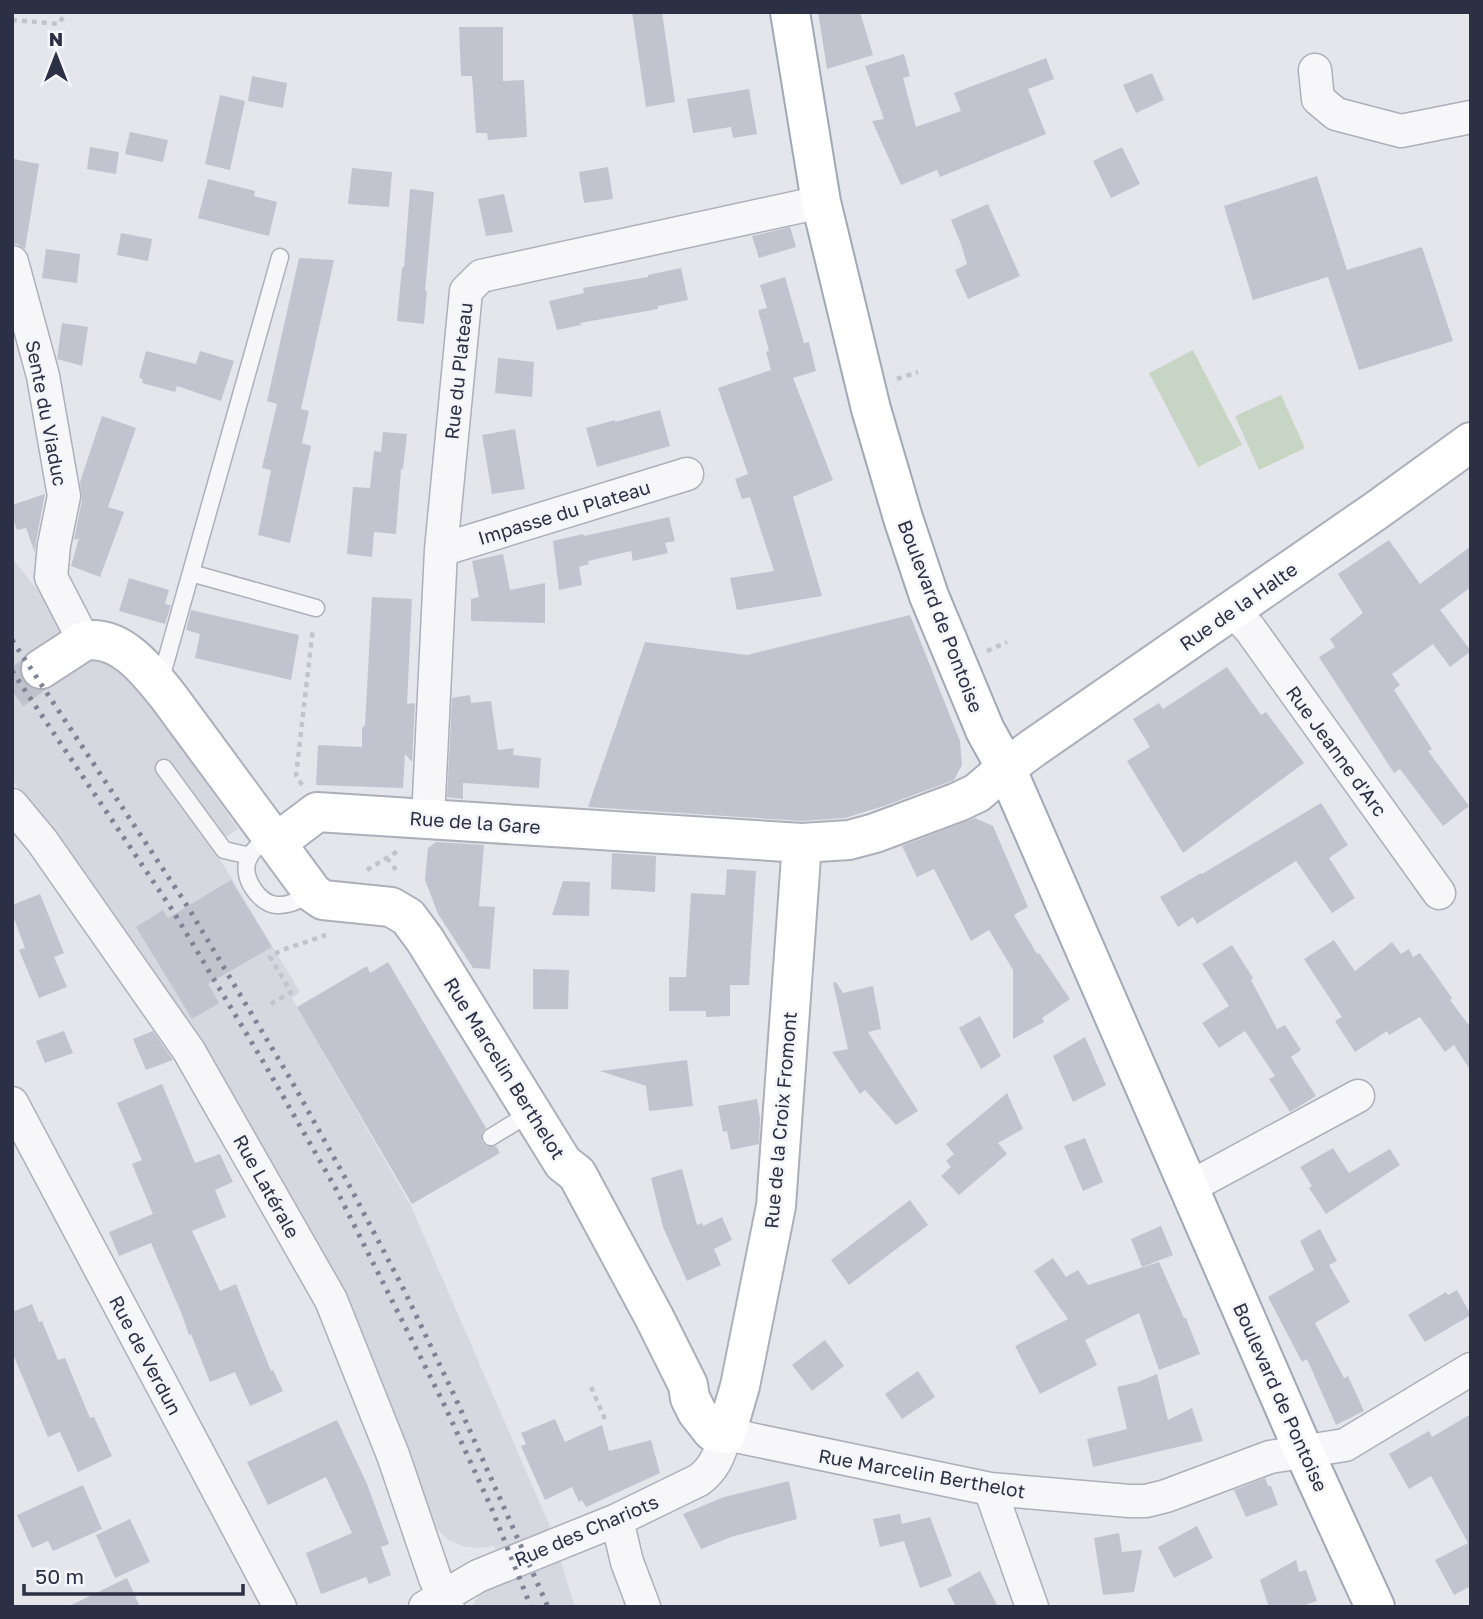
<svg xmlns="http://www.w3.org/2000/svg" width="1483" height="1619" viewBox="0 0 1483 1619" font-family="'Golos Text',sans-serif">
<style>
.built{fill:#d6d8e0}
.green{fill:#c7d5c5}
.building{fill:#c1c4ce}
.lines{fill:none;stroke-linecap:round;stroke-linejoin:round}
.secondary-tunnel{stroke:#bfc2ca;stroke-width:38;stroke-dasharray:38 19;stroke-linecap:butt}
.lane-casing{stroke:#adafba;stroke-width:19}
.street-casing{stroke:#adafba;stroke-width:35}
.secondary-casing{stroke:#adafba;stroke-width:42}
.primary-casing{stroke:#a3a8b7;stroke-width:42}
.path{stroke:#c2c3cb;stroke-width:4.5;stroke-dasharray:5 5;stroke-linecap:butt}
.lane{stroke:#f7f7fa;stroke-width:16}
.street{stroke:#f7f7fa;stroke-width:32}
.secondary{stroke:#fff;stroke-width:38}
.primary{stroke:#fff;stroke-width:38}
.rail{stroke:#7e8395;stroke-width:5;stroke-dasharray:3.5 7;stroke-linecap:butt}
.labels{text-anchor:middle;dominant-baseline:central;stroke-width:5;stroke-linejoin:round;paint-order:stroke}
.street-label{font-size:19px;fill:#2c3044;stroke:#f4f5f9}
</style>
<rect width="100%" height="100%" fill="#e4e6ec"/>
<path class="built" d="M 12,558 L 47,602 L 64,630 L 47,642 L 47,647 L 64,673 L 91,660 L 106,660 L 129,673 L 238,829 L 212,846 L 300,992 L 292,998 L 411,1206 L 549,1524 L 575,1607 L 473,1607 L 475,1601 L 481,1593 L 506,1580 L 494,1546 L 477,1548 L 462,1546 L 448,1540 L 437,1529 L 147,967 L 12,780 L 12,704 L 15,701 L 12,696 Z"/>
<path class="green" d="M 1193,350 L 1242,445 L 1198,467 L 1149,373 Z
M 1281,395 L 1305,448 L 1259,470 L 1235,416 Z"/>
<path class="building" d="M 632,12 L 662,12 L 675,102 L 646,107 Z
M 818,12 L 860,12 L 873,55 L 827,69 Z
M 459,27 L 503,27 L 503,81 L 524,80 L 527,137 L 488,140 L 487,133 L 476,133 L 472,76 L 461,76 Z
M 904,54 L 910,76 L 903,78 L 916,127 L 961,111 L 954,93 L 1046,58 L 1054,79 L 1028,89 L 1046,134 L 940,177 L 937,170 L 901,185 L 872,121 L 884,119 L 865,66 Z
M 1152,73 L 1164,100 L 1136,113 L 1123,85 Z
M 252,76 L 287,83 L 283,108 L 248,101 Z
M 749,89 L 757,134 L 733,138 L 731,127 L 693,133 L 687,99 Z
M 220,95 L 245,101 L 230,170 L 205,164 Z
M 130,132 L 168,140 L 163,162 L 125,154 Z
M 90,147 L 119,152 L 116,174 L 87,169 Z
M 1122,147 L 1140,184 L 1111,198 L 1093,161 Z
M 14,159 L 39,164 L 25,249 L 17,244 L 12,244 L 12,173 Z
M 608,167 L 613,199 L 584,203 L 579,172 Z
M 352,168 L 392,172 L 389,207 L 348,204 Z
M 1317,176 L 1347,270 L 1422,247 L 1453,341 L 1359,370 L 1328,277 L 1253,300 L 1224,206 Z
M 208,179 L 255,191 L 254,196 L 277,202 L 269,236 L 198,218 Z
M 410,189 L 434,192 L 425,291 L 427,291 L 424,324 L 397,321 L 402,267 L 404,267 Z
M 504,194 L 513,232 L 486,236 L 478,199 Z
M 988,204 L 1020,276 L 968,299 L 955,270 L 967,264 L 961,244 L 951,220 Z
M 790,227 L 796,247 L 759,258 L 752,236 Z
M 121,233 L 152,239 L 148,261 L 117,255 Z
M 46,249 L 80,254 L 77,283 L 42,278 Z
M 299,258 L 334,260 L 301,409 L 309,411 L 302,443 L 311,446 L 290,543 L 258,535 L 271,470 L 262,468 L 277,404 L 267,401 Z
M 681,268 L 688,300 L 658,306 L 658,309 L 580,323 L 581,325 L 557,330 L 549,301 L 584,293 L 583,288 L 648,277 L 648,275 Z
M 785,277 L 804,343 L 809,342 L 816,371 L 793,378 L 833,480 L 793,497 L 822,596 L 737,610 L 730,578 L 774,571 L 750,497 L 742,499 L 735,479 L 748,474 L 718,388 L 771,370 L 766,352 L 769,351 L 758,310 L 767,308 L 760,285 Z
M 62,323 L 88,327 L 82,366 L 57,359 Z
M 146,351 L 196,364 L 200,351 L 234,361 L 221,401 L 177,386 L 175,392 L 142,383 L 143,380 L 139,377 Z
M 498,358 L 534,362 L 532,397 L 495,393 Z
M 660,410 L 670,446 L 597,467 L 586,428 L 615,420 L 615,422 Z
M 102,416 L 136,428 L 108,507 L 124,512 L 100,577 L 71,566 L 79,538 L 74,540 L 82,500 L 80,482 Z
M 515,429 L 525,489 L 492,494 L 482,435 Z
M 383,432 L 407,434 L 403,469 L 401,469 L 396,534 L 374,532 L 372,557 L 347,554 L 353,487 L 370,488 L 374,451 L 381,452 Z
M 45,494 L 36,541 L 35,553 L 26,528 L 17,530 L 12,516 L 12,505 Z
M 669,517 L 675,541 L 665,543 L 668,553 L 633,561 L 631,551 L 588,561 L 589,564 L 579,567 L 582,585 L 559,590 L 553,541 L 583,534 L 584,536 Z
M 1389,540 L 1420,584 L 1471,546 L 1471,587 L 1440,610 L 1471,651 L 1450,667 L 1433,644 L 1392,674 L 1400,685 L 1394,690 L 1432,749 L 1428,751 L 1469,806 L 1443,826 L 1400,769 L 1394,773 L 1319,657 L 1335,647 L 1330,639 L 1363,613 L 1338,574 Z
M 503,554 L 510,590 L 545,583 L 545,623 L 471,621 L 471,599 L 479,597 L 472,561 Z
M 129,578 L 169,590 L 165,604 L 171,605 L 165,624 L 119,611 Z
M 372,597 L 412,599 L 407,704 L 415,703 L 412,762 L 405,754 L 403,788 L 316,785 L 318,745 L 362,747 L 362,728 L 365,725 Z
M 191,610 L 299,635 L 291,680 L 195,658 L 200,634 L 186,630 Z
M 910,615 L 960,741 L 962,765 L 954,780 L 884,806 L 845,818 L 802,821 L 588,807 L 645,642 L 747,655 Z
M 1227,667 L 1261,715 L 1266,712 L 1304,763 L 1183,853 L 1127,761 L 1150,747 L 1133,719 L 1159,703 L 1163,709 Z
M 470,695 L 471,703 L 491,701 L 498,750 L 514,748 L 513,755 L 541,758 L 539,788 L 463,783 L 463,799 L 447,797 L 452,698 Z
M 1321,803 L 1348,845 L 1329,858 L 1355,898 L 1332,913 L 1296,861 L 1197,924 L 1193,917 L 1178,927 L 1160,897 L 1201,873 L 1202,874 Z
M 975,818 L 993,826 L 1028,907 L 1014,915 L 1037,954 L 1039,953 L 1070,999 L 1042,1018 L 1044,1022 L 1013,1039 L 1013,970 L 989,930 L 971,941 L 934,869 L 917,877 L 902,846 Z
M 436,842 L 484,845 L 479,906 L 495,907 L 490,969 L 473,968 L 438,914 L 425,880 L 428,848 Z
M 612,853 L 656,856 L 655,892 L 611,889 Z
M 727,869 L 756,871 L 749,985 L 730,985 L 730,1016 L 706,1017 L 706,1011 L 669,1011 L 669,977 L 686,977 L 691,893 L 725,895 Z
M 231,880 L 272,947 L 208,984 L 219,1003 L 192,1019 L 136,927 L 163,910 L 168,918 Z
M 563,881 L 590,882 L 589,916 L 552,915 Z
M 40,894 L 64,953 L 54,957 L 67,987 L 39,998 L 19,950 L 25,948 L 12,913 L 12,905 Z
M 1334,940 L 1355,971 L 1392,942 L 1401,954 L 1409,949 L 1413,957 L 1420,953 L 1452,998 L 1450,1000 L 1471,1028 L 1471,1071 L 1454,1045 L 1445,1052 L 1420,1017 L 1389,1035 L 1387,1031 L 1355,1052 L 1335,1021 L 1342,1017 L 1304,959 Z
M 1232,945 L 1253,978 L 1251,980 L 1277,1029 L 1285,1025 L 1301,1050 L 1291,1057 L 1316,1096 L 1290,1112 L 1269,1079 L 1275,1076 L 1245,1031 L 1219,1048 L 1202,1023 L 1229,1006 L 1202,964 Z
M 388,962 L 486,1128 L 482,1133 L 482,1142 L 487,1146 L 496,1146 L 500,1153 L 412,1204 L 297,1007 L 367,966 L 370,973 Z
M 533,969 L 569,970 L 568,1009 L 533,1009 Z
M 836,982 L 843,993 L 873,986 L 881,1029 L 868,1032 L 918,1111 L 896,1125 L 865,1090 L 860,1094 L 832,1052 L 848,1049 L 833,983 Z
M 980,1016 L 1001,1056 L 981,1069 L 959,1028 Z
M 64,1031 L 73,1053 L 45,1063 L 36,1041 Z
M 153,1031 L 173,1060 L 146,1070 L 133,1039 Z
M 1085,1037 L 1106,1085 L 1073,1102 L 1053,1056 Z
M 687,1060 L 693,1106 L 649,1111 L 646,1086 L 600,1071 Z
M 162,1084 L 195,1163 L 220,1154 L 233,1182 L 215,1190 L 226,1217 L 192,1231 L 220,1291 L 236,1284 L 271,1371 L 273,1370 L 283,1391 L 250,1406 L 235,1372 L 210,1382 L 191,1334 L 189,1335 L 181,1312 L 151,1243 L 119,1256 L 109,1232 L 153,1214 L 132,1164 L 142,1160 L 117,1103 Z
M 1007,1093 L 1023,1129 L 998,1143 L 1007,1154 L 959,1195 L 941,1176 L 951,1167 L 946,1161 L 954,1154 L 946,1144 Z
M 757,1099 L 760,1118 L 759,1144 L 731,1150 L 727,1131 L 723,1132 L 718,1106 Z
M 1085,1138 L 1103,1182 L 1083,1191 L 1064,1146 Z
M 1333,1148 L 1349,1173 L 1390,1149 L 1400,1165 L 1326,1214 L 1309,1188 L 1312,1186 L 1300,1167 Z
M 682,1169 L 697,1225 L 702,1223 L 703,1226 L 722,1217 L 732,1240 L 714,1249 L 721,1265 L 687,1281 L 663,1227 L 651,1178 Z
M 910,1200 L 928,1225 L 849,1285 L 831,1260 Z
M 1161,1226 L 1173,1255 L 1142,1267 L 1131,1239 Z
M 1320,1229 L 1337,1261 L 1329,1265 L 1350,1302 L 1315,1323 L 1344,1378 L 1348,1376 L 1364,1411 L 1336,1425 L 1307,1359 L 1302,1362 L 1268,1297 L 1314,1270 L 1300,1241 Z
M 1053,1258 L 1066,1277 L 1078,1270 L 1088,1285 L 1159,1262 L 1184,1318 L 1186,1318 L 1200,1354 L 1159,1370 L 1139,1313 L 1085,1340 L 1097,1365 L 1040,1394 L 1015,1346 L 1068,1319 L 1034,1271 Z
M 1457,1290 L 1471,1315 L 1425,1342 L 1408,1315 L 1446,1292 L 1448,1295 Z
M 32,1304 L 39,1322 L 42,1321 L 58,1360 L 65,1358 L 90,1418 L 94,1417 L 112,1456 L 78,1472 L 60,1432 L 48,1437 L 12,1352 L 12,1312 Z
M 825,1340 L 844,1366 L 812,1391 L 792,1365 Z
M 918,1371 L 935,1397 L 902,1419 L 885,1394 Z
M 1157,1374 L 1168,1420 L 1192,1408 L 1203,1441 L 1093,1467 L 1087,1439 L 1127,1429 L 1117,1387 L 1138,1382 Z
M 1471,1414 L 1471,1586 L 1454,1595 L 1435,1560 L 1468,1543 L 1431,1476 L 1409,1489 L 1389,1454 L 1429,1431 L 1432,1437 Z
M 555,1419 L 565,1442 L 602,1425 L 609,1451 L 651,1440 L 660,1473 L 586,1507 L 582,1500 L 579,1502 L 572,1487 L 545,1500 L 521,1446 L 526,1444 L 521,1433 Z
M 337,1420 L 367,1484 L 389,1544 L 381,1547 L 391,1575 L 369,1584 L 366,1577 L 321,1594 L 306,1553 L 352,1533 L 326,1477 L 268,1505 L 247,1462 Z
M 1265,1478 L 1268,1486 L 1271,1486 L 1278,1505 L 1246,1517 L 1234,1490 Z
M 789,1481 L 797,1519 L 731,1537 L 701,1549 L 683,1514 L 724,1497 Z
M 83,1485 L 102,1529 L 53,1551 L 48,1541 L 32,1548 L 17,1515 Z
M 900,1514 L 902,1524 L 930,1517 L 952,1576 L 920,1588 L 904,1541 L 880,1547 L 873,1519 Z
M 130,1519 L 150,1562 L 115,1578 L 96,1535 Z
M 1197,1526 L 1213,1558 L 1174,1578 L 1158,1547 Z
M 1119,1533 L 1122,1552 L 1142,1550 L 1134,1592 L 1103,1595 L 1094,1538 Z
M 1296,1560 L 1299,1572 L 1306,1570 L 1317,1601 L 1299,1607 L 1269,1607 L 1260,1580 Z
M 980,1571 L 998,1607 L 956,1607 L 947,1589 Z
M 127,1578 L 140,1607 L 67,1607 Z"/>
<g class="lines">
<path class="secondary-tunnel" d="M 12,691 L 41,669"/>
<defs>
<path id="lane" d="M 191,573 L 316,608
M 160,682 L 280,257
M 164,768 L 224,850 L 250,856
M 271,836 C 262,843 252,849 248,860 C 241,877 259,904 277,905 C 290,906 302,898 313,893
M 491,1137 L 532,1112"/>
<path id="street" d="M 1315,70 L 1318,99 L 1336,114 L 1401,131 L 1471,117
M 12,262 L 43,376 L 64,496 L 54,545 L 51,577 L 84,641
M 441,550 L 687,474
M 1232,610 L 1250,629 L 1439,893
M 12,805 L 42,841 L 189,1051 L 331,1300 L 393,1455 L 435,1578 L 448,1607
M 428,819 L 441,550 L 466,291 L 481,276 L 821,202
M 12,1103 L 280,1607
M 1188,1188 L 1358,1096
M 990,1489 L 1032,1607
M 617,1520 L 627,1562 L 644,1607
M 425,1607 L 478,1576 L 617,1520 L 699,1480 C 716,1467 719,1454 726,1434 L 990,1489 L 1129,1501 L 1146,1501 L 1166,1496 L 1270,1457 L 1345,1445 L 1471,1369"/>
<path id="secondary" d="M 41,669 L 84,641 C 120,634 148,671 168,696 L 313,893 L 323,900 L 391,907 L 408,917 L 425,940 L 563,1163 L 577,1174 L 654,1317 L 688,1385 L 690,1398 L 697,1412 L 712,1431 L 726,1434 L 740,1386 L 776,1206 L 802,843
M 276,843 L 317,812 L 802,843 L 849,840 L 875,833 L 958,802 L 977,793 L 1006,768 L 1033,748 L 1377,510 L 1471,442"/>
<path id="primary" d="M 790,12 L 821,202 L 871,409 L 903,518 L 929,596 L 985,730 L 1006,768 L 1304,1452 L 1375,1607"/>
</defs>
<use href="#lane" class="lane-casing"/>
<use href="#street" class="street-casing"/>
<use href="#secondary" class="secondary-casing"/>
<use href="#primary" class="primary-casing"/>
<path class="path" d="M 12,20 L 59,24 L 66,12
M 897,379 L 918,372
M 987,651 L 1007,642
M 302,785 L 296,775 L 313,628
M 387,858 L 399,874
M 367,870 L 398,851
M 271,1004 L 291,992 L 270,957 L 282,950 L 326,935
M 591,1387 L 605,1419"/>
<use href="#lane" class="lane"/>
<use href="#street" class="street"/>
<use href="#secondary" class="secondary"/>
<use href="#primary" class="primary"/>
<path class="rail" d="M 12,640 L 186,904 L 291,1080 L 348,1183 L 404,1290 L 455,1397 L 548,1607
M 12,671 L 173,911 L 264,1063 L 336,1189 L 443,1402 L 491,1507 L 531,1607"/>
</g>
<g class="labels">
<g class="street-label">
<text transform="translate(458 371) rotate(-84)">Rue du Plateau</text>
<text transform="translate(47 413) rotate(79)">Sente du Viaduc</text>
<text transform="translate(564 512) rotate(-17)">Impasse du Plateau</text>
<text transform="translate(1238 606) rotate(-35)">Rue de la Halte</text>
<text transform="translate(941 616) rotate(69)">Boulevard de Pontoise</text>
<text transform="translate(1337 751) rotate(54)">Rue Jeanne d'Arc</text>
<text transform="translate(475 822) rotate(4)">Rue de la Gare</text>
<text transform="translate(505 1068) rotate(58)">Rue Marcelin Berthelot</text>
<text transform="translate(780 1120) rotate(-85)">Rue de la Croix Fromont</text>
<text transform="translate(267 1186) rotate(61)">Rue Latérale</text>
<text transform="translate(146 1355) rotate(62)">Rue de Verdun</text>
<text transform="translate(1281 1397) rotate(66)">Boulevard de Pontoise</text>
<text transform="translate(922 1473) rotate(10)">Rue Marcelin Berthelot</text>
<text transform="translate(586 1530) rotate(-23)">Rue des Chariots</text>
</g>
</g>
<rect width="1483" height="1619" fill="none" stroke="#2c3044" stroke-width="28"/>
<g transform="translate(56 56)" stroke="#f4f5f9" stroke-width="5" paint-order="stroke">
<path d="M0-5L12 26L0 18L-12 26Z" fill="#2c3044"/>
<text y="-10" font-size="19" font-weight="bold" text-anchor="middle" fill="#2c3044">N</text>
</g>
<path d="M24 1584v10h219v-10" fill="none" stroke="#2c3044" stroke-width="3.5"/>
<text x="35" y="1584" font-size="21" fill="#2c3044" stroke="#f4f5f9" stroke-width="5" paint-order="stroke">50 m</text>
</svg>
